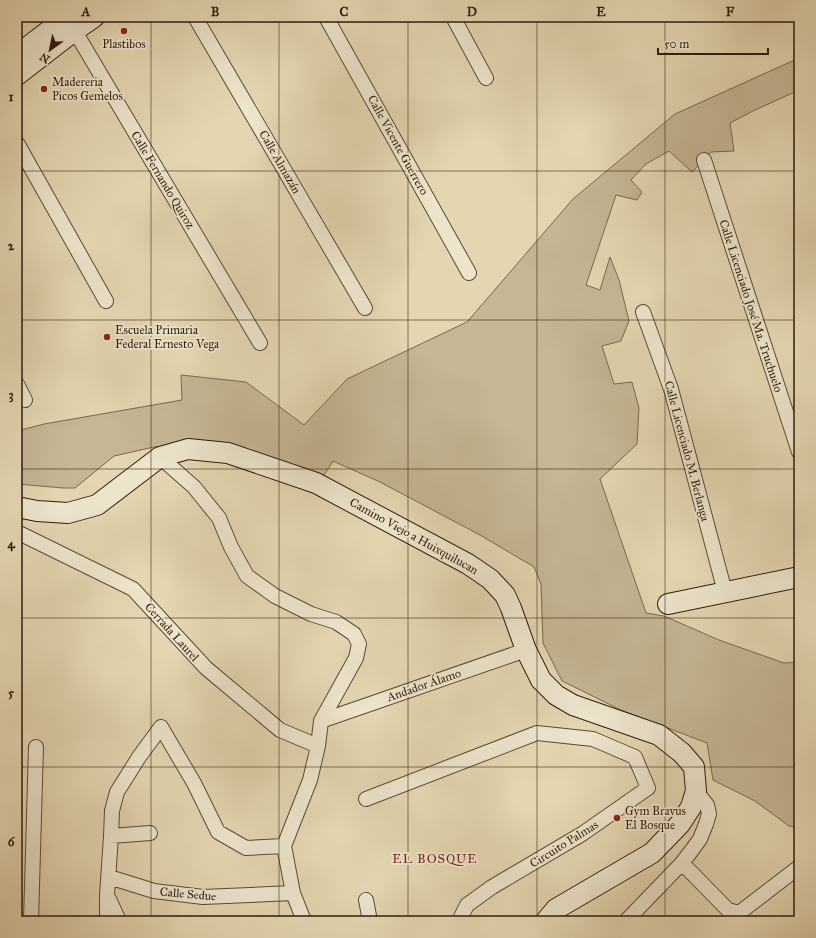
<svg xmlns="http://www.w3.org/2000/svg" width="816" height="938" viewBox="0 0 816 938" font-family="'IM FELL Great Primer',serif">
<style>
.green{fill:#c5b694;stroke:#7a684e}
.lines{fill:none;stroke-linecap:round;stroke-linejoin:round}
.street-casing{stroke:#5d4a33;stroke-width:16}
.secondary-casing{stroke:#301b09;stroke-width:22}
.street{stroke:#ede4cc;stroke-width:14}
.secondary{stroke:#ede4cc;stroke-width:20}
.grid{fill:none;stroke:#301b09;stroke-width:1;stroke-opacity:0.55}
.poi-dot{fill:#8f2418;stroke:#ede4cc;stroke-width:1.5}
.labels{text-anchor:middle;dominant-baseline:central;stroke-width:3.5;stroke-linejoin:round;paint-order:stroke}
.poi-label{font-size:12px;fill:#301b09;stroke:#ede4cc;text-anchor:start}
.street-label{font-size:12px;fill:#301b09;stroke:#ede4cc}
.neighbourhood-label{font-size:13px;letter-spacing:1px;fill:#7a1f14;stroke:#ede4cc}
.neatline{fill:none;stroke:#301b09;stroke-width:1.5}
.grid-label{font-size:13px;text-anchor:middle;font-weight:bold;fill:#301b09}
</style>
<rect width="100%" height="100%" fill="#e3d6b1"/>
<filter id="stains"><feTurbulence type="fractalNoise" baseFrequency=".005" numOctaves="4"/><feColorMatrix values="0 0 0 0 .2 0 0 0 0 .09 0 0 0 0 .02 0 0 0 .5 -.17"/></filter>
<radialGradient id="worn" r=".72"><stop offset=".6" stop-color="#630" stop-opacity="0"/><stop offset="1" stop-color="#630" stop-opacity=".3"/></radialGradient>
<path class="green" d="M 799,58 L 799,90 L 753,111 L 730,123 L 734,151 L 711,152 L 692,172 L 669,151 L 646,164 L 631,180 L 642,192 L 637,200 L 616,195 L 586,285 L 600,290 L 610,257 L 619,280 L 629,321 L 621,341 L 602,346 L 614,384 L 632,382 L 639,408 L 637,444 L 600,479 L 646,613 L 664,616 L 719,640 L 784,663 L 799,662 L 799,828 L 789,826 L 755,801 L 713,780 L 707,743 L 621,710 L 562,681 L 543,643 L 541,584 L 534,567 L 480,535 L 380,482 L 333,461 L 321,480 L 191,445 L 154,447 L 114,456 L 75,488 L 63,488 L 17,484 L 17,431 L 44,424 L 182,400 L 181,375 L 246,382 L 304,425 L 347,379 L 467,322 L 573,199 L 675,114 Z"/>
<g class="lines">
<defs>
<path id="street" d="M 195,17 L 365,308
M 326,17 L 469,273
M 453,17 L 486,78
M 70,23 L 260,343
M 17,143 L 106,301
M 704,160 L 799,452
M 643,312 L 671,389 L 725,592
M 17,384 L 25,400
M 160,457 L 194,487 L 219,518 L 231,547 L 247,576 L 275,596 L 311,614 L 336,622 L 354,634 L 359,644 L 356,658 L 321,721 L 318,746 L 310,780 L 284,846 L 293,893 L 304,921
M 17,532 L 133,589 L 206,668 L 280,730 L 318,746
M 321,721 L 526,650
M 366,799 L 537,733 L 593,739 L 635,757 L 648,788 L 582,834 L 492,887 L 467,905 L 460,919 L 460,921
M 111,836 L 150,833
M 682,863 L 728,910 L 739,913 L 799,867
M 109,877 L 154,891 L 203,897 L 293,893
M 109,899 L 119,921
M 366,900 L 370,921
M 31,921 L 36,747
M 107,921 L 107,895 L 111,836 L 112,811 L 117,792 L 139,757 L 161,727 L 194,783 L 218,832 L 246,848 L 284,846
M 626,921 L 682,863 L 692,850 L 700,839 L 706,824 L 709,814 L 707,805 L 696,791"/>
<path id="secondary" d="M 17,55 L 67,17
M 17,75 L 74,31 L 94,17
M 17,507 L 37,511 L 68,513 L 97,505 L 160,457 L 188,449 L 228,453 L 316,483 L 468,564 L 490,579 L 505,595 L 511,608 L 526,650 L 541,680 L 556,695 L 573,705 L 659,735 L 682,753 L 694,767 L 696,791 L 691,807 L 680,824 L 652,853 L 556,909 L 546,921
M 668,604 L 799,577"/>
</defs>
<use href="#street" class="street-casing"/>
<use href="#secondary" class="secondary-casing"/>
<use href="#street" class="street"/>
<use href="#secondary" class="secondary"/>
</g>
<path class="grid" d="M 151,17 L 151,921M 279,17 L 279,921M 408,17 L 408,921M 537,17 L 537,921M 665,17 L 665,921M 17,171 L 799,171M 17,320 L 799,320M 17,469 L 799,469M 17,618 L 799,618M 17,767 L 799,767"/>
<g class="poi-dot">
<circle cx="124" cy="31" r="4"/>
<circle cx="44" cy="89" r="4"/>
<circle cx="107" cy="337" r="4"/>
<circle cx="617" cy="818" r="4"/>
</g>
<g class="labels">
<g class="poi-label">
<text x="124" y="44" text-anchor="middle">Plastibos</text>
<text x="52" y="82">Madereria<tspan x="52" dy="14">Picos Gemelos</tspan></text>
<text x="115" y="330">Escuela Primaria<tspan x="115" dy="14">Federal Ernesto Vega</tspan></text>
<text x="625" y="811">Gym Bravus<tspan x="625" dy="14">El Bosque</tspan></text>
</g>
<g class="street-label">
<text transform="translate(398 145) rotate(61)">Calle Vicente Guerrero</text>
<text transform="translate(280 162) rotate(60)">Calle Almazán</text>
<text transform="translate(163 180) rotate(59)">Calle Fernando Quiroz</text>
<text transform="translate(751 306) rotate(72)">Calle Licenciado José Ma. Truchuelo</text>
<text transform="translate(687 451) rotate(75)">Calle Licenciado M. Berlanga</text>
<text transform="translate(414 536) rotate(29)">Camino Viejo a Huixquilucan</text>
<text transform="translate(172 632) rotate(48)">Cerrada Laurel</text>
<text transform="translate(424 685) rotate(-19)">Andador Álamo</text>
<text transform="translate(564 844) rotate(-32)">Circuito Palmas</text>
<text transform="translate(188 894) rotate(5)">Calle Sedue</text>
</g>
<g class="neighbourhood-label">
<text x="435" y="859">EL BOSQUE</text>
</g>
</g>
<rect width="816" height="938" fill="none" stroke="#e3d6b1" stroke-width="44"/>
<g transform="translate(50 50) rotate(213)" stroke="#ede4cc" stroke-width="3" paint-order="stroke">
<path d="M0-3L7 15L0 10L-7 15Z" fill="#301b09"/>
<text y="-6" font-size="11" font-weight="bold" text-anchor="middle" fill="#301b09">N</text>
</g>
<path d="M658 48v6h110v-6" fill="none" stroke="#301b09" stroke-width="2"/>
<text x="664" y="48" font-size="12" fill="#301b09" stroke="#ede4cc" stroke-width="3" paint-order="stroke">50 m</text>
<rect x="22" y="22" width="772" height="894" class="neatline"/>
<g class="grid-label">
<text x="86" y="16">A</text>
<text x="215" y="16">B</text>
<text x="344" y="16">C</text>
<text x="472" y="16">D</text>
<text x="601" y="16">E</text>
<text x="730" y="16">F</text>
<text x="11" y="101">1</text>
<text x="11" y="250">2</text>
<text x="11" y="399">3</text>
<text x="11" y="548">4</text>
<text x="11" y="697">5</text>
<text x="11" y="846">6</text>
</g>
<rect width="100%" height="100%" filter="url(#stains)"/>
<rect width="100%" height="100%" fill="url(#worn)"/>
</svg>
